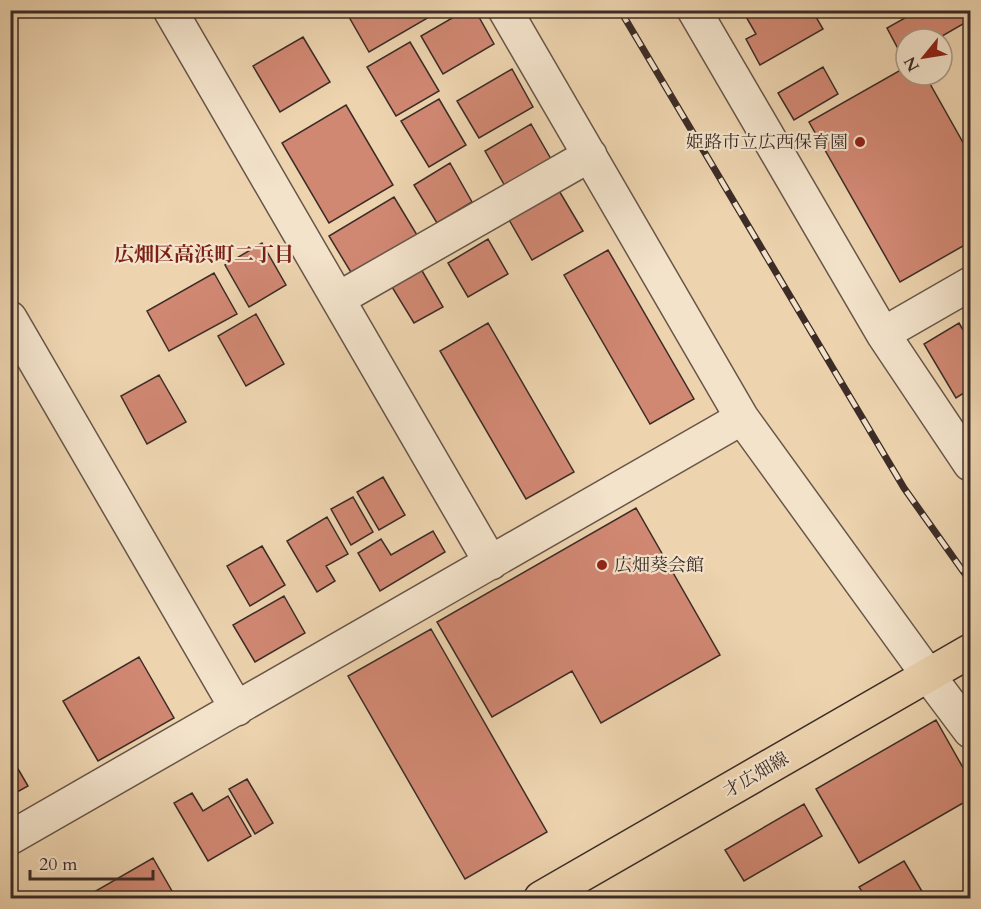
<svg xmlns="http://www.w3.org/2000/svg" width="981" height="909" viewBox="0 0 981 909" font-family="Cardo,'Noto Serif JP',serif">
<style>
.building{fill:#d18873;stroke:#3c2c27;stroke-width:1.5}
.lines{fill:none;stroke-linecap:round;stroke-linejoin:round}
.minor-casing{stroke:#685649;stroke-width:36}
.major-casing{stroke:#3c2c27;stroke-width:36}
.minor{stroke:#f3e3cb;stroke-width:33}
.major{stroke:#edd4af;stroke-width:33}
.rail-casing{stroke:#3c2c27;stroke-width:7}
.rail{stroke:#f3e3cb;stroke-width:4.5;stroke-dasharray:14;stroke-linecap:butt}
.poi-dot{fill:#8f2418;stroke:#f3e3cb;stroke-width:2}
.labels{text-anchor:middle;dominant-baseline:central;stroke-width:4.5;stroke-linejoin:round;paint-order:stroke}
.poi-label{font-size:18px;fill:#3c2c27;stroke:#f3e3cb;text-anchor:end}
.street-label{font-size:18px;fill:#3c2c27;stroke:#f3e3cb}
.neighbourhood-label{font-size:20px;font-weight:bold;fill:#7a1f14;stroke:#f3e3cb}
</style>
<rect width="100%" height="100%" fill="#edd4af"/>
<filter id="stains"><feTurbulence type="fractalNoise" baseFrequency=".00333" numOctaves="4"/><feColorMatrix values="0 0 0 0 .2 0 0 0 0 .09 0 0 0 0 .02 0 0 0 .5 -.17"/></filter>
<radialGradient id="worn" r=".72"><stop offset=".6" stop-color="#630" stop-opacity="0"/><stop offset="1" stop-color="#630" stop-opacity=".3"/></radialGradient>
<path class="building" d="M 345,10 L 428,10 L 431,16 L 369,52 Z
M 466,10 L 475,10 L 494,44 L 443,74 L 421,36 Z
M 753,10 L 812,10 L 823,29 L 760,65 L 746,39 L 756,34 L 745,15 Z
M 901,10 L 966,10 L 970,20 L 937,39 L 906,39 L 906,57 L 903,58 L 887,28 L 905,18 Z
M 303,37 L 330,82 L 280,112 L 253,66 Z
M 410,42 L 439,91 L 396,116 L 367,67 Z
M 823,67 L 838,94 L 794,120 L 778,93 Z
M 906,67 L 906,75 L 925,75 L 970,155 L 970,242 L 900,282 L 809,122 Z
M 512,69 L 533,107 L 479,138 L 457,101 Z
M 439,99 L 466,145 L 429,167 L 401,121 Z
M 346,105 L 393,185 L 329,223 L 282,143 Z
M 531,124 L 551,159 L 505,186 L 485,151 Z
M 450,163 L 472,202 L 437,223 L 414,185 Z
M 558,189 L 583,231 L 532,260 L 508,218 Z
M 394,197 L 417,235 L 352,274 L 329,236 Z
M 488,239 L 508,274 L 468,297 L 448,263 Z
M 262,243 L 286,285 L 249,307 L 225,265 Z
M 608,250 L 694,399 L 650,424 L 564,275 Z
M 421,269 L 443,307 L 414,323 L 392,287 Z
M 214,273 L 237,314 L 169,351 L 147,311 Z
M 256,314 L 284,364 L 246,386 L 218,336 Z
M 488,323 L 574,472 L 526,499 L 440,351 Z
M 959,323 L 970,342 L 970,389 L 956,398 L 924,344 Z
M 159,375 L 186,422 L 147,444 L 121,396 Z
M 383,477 L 405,515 L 379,530 L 357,492 Z
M 353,497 L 373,532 L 351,545 L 331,509 Z
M 636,508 L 720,655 L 601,723 L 572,671 L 492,717 L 437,622 Z
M 327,517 L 348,554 L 326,566 L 335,581 L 317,592 L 287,541 Z
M 433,531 L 445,552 L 380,591 L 358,553 L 381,539 L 391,555 Z
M 262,546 L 285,585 L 250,606 L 227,566 Z
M 284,596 L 305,633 L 255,662 L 233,625 Z
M 431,629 L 547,832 L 465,879 L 348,676 Z
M 139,657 L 174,718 L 98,761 L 63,701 Z
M 936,720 L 970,780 L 970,799 L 859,863 L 816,789 Z
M 10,755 L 28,786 L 10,796 Z
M 247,779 L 273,823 L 255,834 L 229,789 Z
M 192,793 L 203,811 L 228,796 L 251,836 L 208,861 L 174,803 Z
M 804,804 L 822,836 L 744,881 L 725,850 Z
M 153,858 L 176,898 L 98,898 L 94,892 Z
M 904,861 L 926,898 L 866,898 L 859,887 Z"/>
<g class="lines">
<defs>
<path id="minor" d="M 170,10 L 491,563
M 505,10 L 742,418 L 928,675 L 970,731
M 694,10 L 883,334 L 970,464
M 338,299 L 590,155
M 10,318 L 237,709
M 883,334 L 970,284
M 10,838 L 742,418"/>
<path id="major" d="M 541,898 L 970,651"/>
</defs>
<use href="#minor" class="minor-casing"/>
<use href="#major" class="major-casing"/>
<use href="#minor" class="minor"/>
<use href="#major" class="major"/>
<defs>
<path id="rail" d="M 620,10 L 904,488 L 970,581"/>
</defs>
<use href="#rail" class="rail-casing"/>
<use href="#rail" class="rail"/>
</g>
<g class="poi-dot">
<circle cx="860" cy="142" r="6"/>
<circle cx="602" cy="565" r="6"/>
</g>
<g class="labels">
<g class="poi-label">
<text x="848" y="142">姫路市立広西保育園</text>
<text x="614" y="565" text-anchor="start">広畑葵会館</text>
</g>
<g class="street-label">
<text transform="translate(756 775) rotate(-30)">才広畑線</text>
</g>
<g class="neighbourhood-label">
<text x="204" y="254">広畑区高浜町二丁目</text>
</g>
</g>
<rect width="981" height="909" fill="none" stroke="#edd4af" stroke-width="36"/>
<rect x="12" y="12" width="957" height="885" fill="none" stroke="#3c2c27" stroke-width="3"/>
<rect x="18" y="18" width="945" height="873" fill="none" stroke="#3c2c27" stroke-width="1.5"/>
<g transform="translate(924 57) rotate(240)"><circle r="28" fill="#f3e3cb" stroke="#aa9a89" stroke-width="1.5"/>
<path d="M0-4.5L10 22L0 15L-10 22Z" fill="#8f2418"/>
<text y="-9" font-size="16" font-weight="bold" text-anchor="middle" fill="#3c2c27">N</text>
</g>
<path d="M30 870v9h123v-9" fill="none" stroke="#3c2c27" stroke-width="3"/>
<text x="39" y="870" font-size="18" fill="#3c2c27" stroke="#f3e3cb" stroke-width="4.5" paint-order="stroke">20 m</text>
<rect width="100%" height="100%" filter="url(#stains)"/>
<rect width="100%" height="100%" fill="url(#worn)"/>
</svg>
